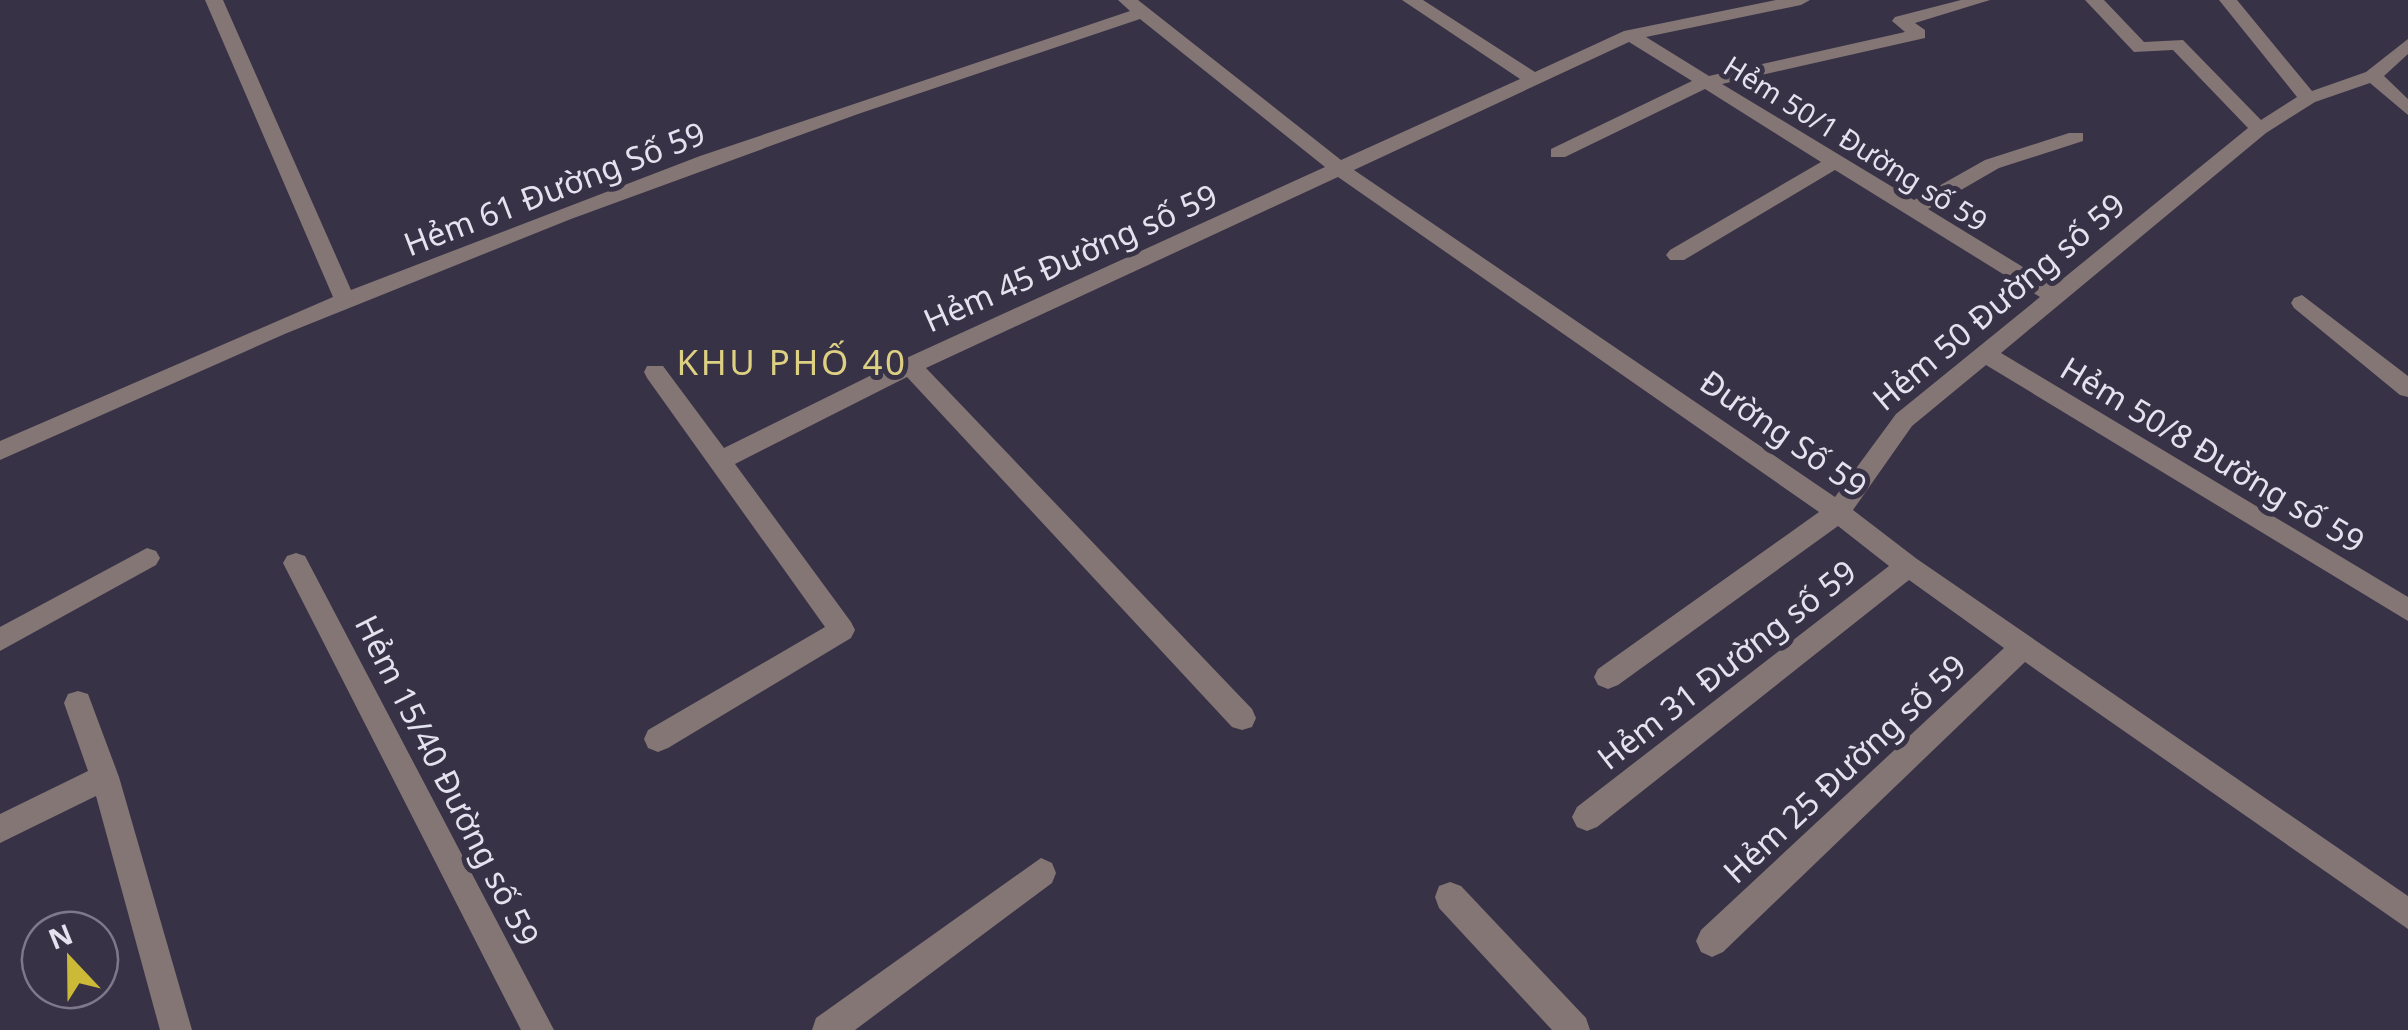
<svg xmlns="http://www.w3.org/2000/svg" width="2408" height="1030" viewBox="0 0 2408 1030" font-family="'Noto Sans',sans-serif">
<style>
.lines{fill:none;stroke-linecap:round;stroke-linejoin:round}
.minor{fill:#847675;fill-rule:evenodd}
.labels{text-anchor:middle;dominant-baseline:central;stroke-width:10;stroke-linejoin:round;paint-order:stroke}
.far-street-label{font-size:28px;fill:#e5e2ef;stroke:#383247}
.street-label{font-size:32px;fill:#e5e2ef;stroke:#383247}
.neighbourhood-label{font-size:35px;letter-spacing:2.5px;fill:#ded082;stroke:#383247}
</style>
<rect width="100%" height="100%" fill="#383247"/>
<g class="lines">
<path class="minor" d="M 205,0 L 223,0 L 351,290 L 700,156 L 1130,11 L 1118,0 L 1138,0 L 1341,160 L 1520,79 L 1402,0 L 1423,0 L 1535,72 L 1624,31 L 1776,0 L 1810,0 L 1801,5 L 1646,37 L 1709,76 L 1905,32 L 1892,21 L 1895,17 L 1961,0 L 1990,0 L 1915,23 L 1925,30 L 1925,38 L 1722,84 L 1914,200 L 1985,160 L 2069,133 L 2083,133 L 2083,141 L 1999,168 L 1928,209 L 2054,286 L 2248,128 L 2173,50 L 2134,52 L 2085,0 L 2104,0 L 2144,42 L 2183,40 L 2261,120 L 2297,97 L 2219,0 L 2237,0 L 2312,91 L 2366,72 L 2408,39 L 2408,54 L 2384,76 L 2408,99 L 2408,115 L 2370,83 L 2315,102 L 2266,133 L 2001,353 L 2408,597 L 2408,621 L 1986,365 L 1912,426 L 1853,510 L 1917,559 L 2408,896 L 2408,929 L 2025,662 L 1723,952 L 1712,957 L 1701,952 L 1696,941 L 1701,930 L 2004,648 L 1909,580 L 1597,827 L 1587,831 L 1577,827 L 1572,817 L 1577,807 L 1889,566 L 1838,526 L 1618,685 L 1608,689 L 1598,685 L 1594,677 L 1598,669 L 1819,512 L 1338,177 L 926,368 L 1252,709 L 1256,718 L 1252,727 L 1242,730 L 1232,727 L 907,377 L 735,464 L 851,622 L 855,630 L 851,638 L 668,748 L 658,752 L 648,748 L 644,739 L 648,730 L 825,627 L 647,378 L 644,372 L 647,366 L 663,366 L 724,448 L 902,360 L 1325,167 L 1140,19 L 858,114 L 571,219 L 287,333 L 0,460 L 0,441 L 333,297 ZM 1629,42 L 1692,81 L 1551,149 L 1551,157 L 1565,157 L 1705,89 L 1821,162 L 1670,250 L 1666,255 L 1670,260 L 1684,260 L 1835,170 L 2040,297 L 1896,414 L 1835,497 L 1354,170 Z
M 2302,295 L 2408,376 L 2408,397 L 2400,395 L 2294,308 L 2291,303 L 2294,298 Z
M 147,548 L 156,551 L 160,558 L 156,565 L 0,651 L 0,627 Z
M 296,553 L 305,556 L 554,1030 L 521,1030 L 283,563 L 287,556 Z
M 78,691 L 88,694 L 119,777 L 192,1030 L 160,1030 L 96,796 L 0,843 L 0,814 L 88,771 L 64,703 L 68,694 Z
M 1041,858 L 1052,863 L 1056,873 L 1052,883 L 855,1030 L 812,1030 L 816,1018 Z
M 1450,882 L 1461,886 L 1586,1018 L 1590,1030 L 1552,1030 L 1439,908 L 1435,897 L 1439,886 Z"/>
</g>
<g class="labels">
<g class="far-street-label">
<text transform="translate(1856 143) rotate(32)">Hẻm 50/1 Đường số 59</text>
</g>
<g class="street-label">
<text transform="translate(554 188) rotate(-21)">Hẻm 61 Đường Số 59</text>
<text transform="translate(1070 257) rotate(-24)">Hẻm 45 Đường số 59</text>
<text transform="translate(1998 301) rotate(-40)">Hẻm 50 Đường số 59</text>
<text transform="translate(1784 433) rotate(35)">Đường Số 59</text>
<text transform="translate(2213 454) rotate(31)">Hẻm 50/8 Đường số 59</text>
<text transform="translate(1726 664) rotate(-38)">Hẻm 31 Đường số 59</text>
<text transform="translate(1844 768) rotate(-43)">Hẻm 25 Đường số 59</text>
<text transform="translate(448 780) rotate(63)">Hẻm 15/40 Đường số 59</text>
</g>
<g class="neighbourhood-label">
<text x="792" y="361">KHU PHỐ 40</text>
</g>
</g>
<g transform="translate(70 960) rotate(338)"><circle r="48" fill="#383247" stroke="#7d788a" stroke-width="2.5"/>
<path d="M0-8L18 38L0 25L-18 38Z" fill="#cdb938"/>
<text y="-15" font-size="28" font-weight="bold" text-anchor="middle" fill="#e5e2ef">N</text>
</g>
</svg>
